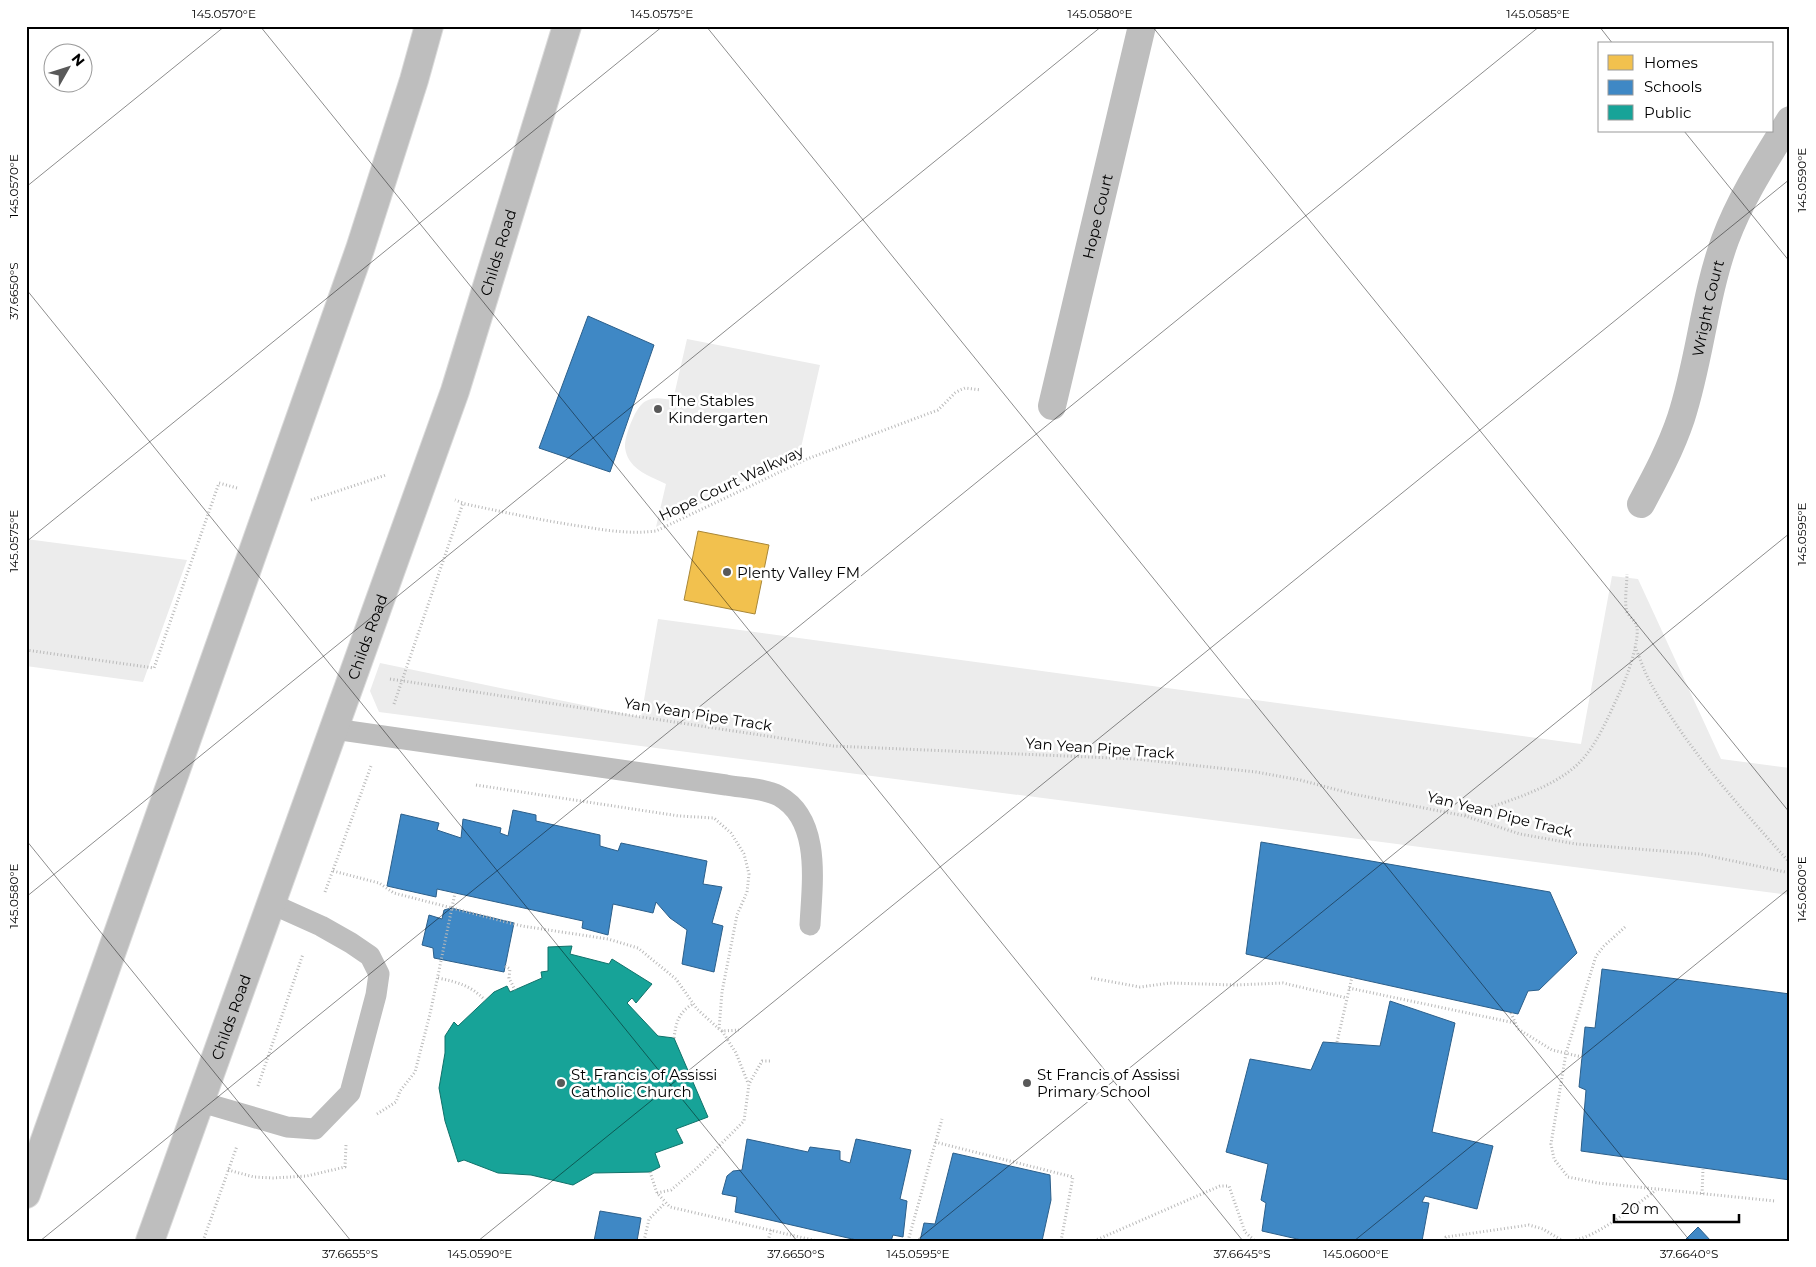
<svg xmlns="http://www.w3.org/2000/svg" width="1816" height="1267" viewBox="0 0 1816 1267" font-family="Montserrat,sans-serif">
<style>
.green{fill:#ececec}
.homes{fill:#f2c14e;stroke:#a98737}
.schools{fill:#3f88c5;stroke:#2c5f8a}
.public{fill:#17a398;stroke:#10726a}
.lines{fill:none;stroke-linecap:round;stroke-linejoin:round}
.primary-casing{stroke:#dbdbdb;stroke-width:30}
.path{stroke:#b9b9b9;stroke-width:3;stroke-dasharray:1 2.5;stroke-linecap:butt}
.lane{stroke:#bebebe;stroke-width:21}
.street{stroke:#bebebe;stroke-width:28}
.primary{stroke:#bebebe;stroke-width:28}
.ticks{fill:none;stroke:#000;stroke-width:1;stroke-opacity:0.45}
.poi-dot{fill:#595959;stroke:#fff;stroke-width:2}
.labels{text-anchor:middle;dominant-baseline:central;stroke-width:5;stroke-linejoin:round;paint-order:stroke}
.street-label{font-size:15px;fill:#000;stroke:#fff}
.poi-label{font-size:15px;fill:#000;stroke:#fff;text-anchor:start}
.neatline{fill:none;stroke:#000;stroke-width:2}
.ticks-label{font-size:12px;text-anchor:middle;fill:#000}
</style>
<rect width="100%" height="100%" fill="#fff"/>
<path class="green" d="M 687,339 L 820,365 L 800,452 L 656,527 L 666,484 C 654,478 638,473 630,461 C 627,457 625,450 625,446 C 625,435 636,405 646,401 C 655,396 664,399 673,400 Z
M 26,539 L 187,560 L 143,682 L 26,666 Z
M 1612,576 L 1638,579 L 1721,759 L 1790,768 L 1790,895 L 379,712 L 370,691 L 380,663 L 641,717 L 658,619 L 1581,744 Z"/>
<path class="homes" d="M 698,531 L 769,545 L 755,614 L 684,600 Z"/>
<path class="schools" d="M 588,316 L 654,345 L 610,472 L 539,448 Z
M 513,810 L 536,815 L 536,821 L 600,835 L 600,846 L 618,851 L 621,843 L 707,861 L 703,884 L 722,887 L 712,923 L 723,926 L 714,972 L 682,964 L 687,930 L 670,918 L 656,902 L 653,913 L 613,904 L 608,935 L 582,928 L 583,921 L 437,889 L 436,897 L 387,886 L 401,814 L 439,823 L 437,830 L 461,838 L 463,819 L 501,828 L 500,833 L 508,836 Z
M 1261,842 L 1550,892 L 1577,953 L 1539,990 L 1528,991 L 1518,1014 L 1246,954 Z
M 451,908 L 514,923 L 504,972 L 434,958 L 433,948 L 422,945 L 429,915 L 442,919 L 444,910 Z
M 1602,969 L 1790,994 L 1790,1180 L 1581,1151 L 1586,1090 L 1579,1087 L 1585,1027 L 1595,1028 Z
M 1390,1001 L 1455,1023 L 1432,1132 L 1493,1146 L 1477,1209 L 1425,1196 L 1422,1202 L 1429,1203 L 1422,1241 L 1306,1241 L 1262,1231 L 1266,1203 L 1261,1200 L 1268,1164 L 1226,1152 L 1250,1059 L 1311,1070 L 1323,1042 L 1380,1046 Z
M 747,1139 L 808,1152 L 810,1147 L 840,1151 L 840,1160 L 850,1163 L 856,1139 L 911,1150 L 900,1199 L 907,1201 L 903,1237 L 893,1235 L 891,1241 L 861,1241 L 735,1212 L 737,1197 L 722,1194 L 727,1176 L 733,1171 L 742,1170 Z
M 953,1153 L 1050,1175 L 1051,1200 L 1042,1241 L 920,1241 L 924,1223 L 935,1224 Z
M 600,1211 L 641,1218 L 637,1241 L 594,1241 Z
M 1698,1227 L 1711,1241 L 1684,1241 Z"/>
<path class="public" d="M 572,946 L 570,954 L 609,964 L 612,959 L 652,984 L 636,1003 L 632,998 L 627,1003 L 658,1036 L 674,1038 L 708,1117 L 676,1129 L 683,1143 L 655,1153 L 660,1167 L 650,1172 L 594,1173 L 573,1185 L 531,1175 L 498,1173 L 464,1160 L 458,1162 L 445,1121 L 439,1088 L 445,1053 L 445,1036 L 454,1022 L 458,1026 L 494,992 L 507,986 L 510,992 L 542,978 L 541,972 L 548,971 L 548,947 Z"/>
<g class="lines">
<defs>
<g id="primary">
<path d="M 26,1194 L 360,249 L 414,80 L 429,26"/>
<path id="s3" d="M 150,1241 L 455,391 L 567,26"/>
</g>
</defs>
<use href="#primary" class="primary-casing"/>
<path class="path" d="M 311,500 L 386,475
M 461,503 C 503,512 544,521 586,527 C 609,531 632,534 656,531 L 807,459 L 938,410 L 955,393 L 960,390 L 965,388 L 981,390
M 1635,647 C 1640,658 1644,671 1650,682 C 1687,749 1739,806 1790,863
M 26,650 L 154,668 L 219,483 L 237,488
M 390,679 L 833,746 L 1136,759 L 1256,772 L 1300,780 L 1353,794 L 1465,816 L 1520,834 L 1576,844 L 1700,854 L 1790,873
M 394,704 L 463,503 L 455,500
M 476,785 L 679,816 L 714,818 L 731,833 L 744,854 L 749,874 L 747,892 L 737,915 L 722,992 L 719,1029
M 1465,815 C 1500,804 1553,789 1579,763 C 1597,745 1608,717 1619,694 C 1626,680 1639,644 1637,628 C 1636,621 1630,618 1627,612 C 1624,604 1627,583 1627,574
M 333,871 L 379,883 L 394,893 L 522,926 L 608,939 L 638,948 L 676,979 L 697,1009 L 719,1029 L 722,1031 L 739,1030
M 325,892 L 371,766
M 1625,927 L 1604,946 L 1596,956 L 1566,1053 L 1551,1144 L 1554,1159 L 1568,1177 L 1598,1183 L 1775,1201
M 505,966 L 510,969 L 509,978 L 515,990
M 438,978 C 457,982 470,985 485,1000
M 1091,978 L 1140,987 L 1170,983 L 1235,985 L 1283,983 L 1347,998
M 1349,988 L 1515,1023
M 1511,1013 L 1518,1029 L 1552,1050 L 1582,1057
M 722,1031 L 736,1053 L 748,1083
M 674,1038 C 676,1022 679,1012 693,1004
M 1337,1042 L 1352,977
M 258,1086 L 303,954
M 377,1114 L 396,1102 L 400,1091 L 415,1072 L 430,1014 L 455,893
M 935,1142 L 1073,1177 L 1061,1241
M 228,1170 L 254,1177 L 273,1178 L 307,1176 L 345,1167 L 346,1145
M 650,1172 L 657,1193 L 670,1207 L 817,1241
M 657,1193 L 671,1190 L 696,1169 L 744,1121 L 749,1084 L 762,1061 L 771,1061
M 1702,1194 L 1703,1169
M 203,1241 L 237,1146
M 644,1241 L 649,1219 L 665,1203
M 768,1241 L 771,1230
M 908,1241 L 942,1119
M 1094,1241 L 1220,1186 L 1229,1186 L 1245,1232 L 1254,1240 L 1259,1241
M 1444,1241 L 1446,1237 L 1529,1225 L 1543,1229 L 1563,1241
M 1569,1241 C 1596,1239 1634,1206 1656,1190"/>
<path class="lane" d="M 334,729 L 726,785 C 742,788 764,788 779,796 C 822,820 812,884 810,925
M 201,1102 L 287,1127 L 315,1129 L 350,1093 L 376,995 L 379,974 L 370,956 L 351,943 L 321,926 L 272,904"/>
<g class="street">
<path id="s1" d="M 1052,406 L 1142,26"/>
<path id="s2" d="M 1641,504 C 1656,476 1671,448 1681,418 C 1700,360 1704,298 1725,240 C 1741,197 1766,159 1790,120"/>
</g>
<use href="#primary" class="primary"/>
</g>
<path class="ticks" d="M 260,26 L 1243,1241M 706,26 L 1690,1241M 1152,26 L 1790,813M 1599,26 L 1613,44M 1684,131 L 1790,262M 26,187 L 225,26M 26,289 L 797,1241M 26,542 L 663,26M 26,840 L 351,1241M 26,897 L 1102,26M 40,1241 L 1540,26M 478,1241 L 1790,179M 916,1241 L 1790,533M 1354,1241 L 1790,888"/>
<g class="poi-dot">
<circle cx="658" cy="409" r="5"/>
<circle cx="727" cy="572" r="5"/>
<circle cx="561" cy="1083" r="5"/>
<circle cx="1027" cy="1083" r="5"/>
</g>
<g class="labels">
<g class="street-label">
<text stroke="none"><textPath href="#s1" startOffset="195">Hope Court</textPath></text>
<text stroke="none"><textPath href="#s3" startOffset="1048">Childs Road</textPath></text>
<text stroke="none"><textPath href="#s2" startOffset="208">Wright Court</textPath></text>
<text transform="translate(731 483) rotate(-25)">Hope Court Walkway</text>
<text stroke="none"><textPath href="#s3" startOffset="642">Childs Road</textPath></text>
<text transform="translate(698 714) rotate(9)">Yan Yean Pipe Track</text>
<text transform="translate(1100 748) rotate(4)">Yan Yean Pipe Track</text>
<text transform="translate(1500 814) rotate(14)">Yan Yean Pipe Track</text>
<text stroke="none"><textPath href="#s3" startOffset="238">Childs Road</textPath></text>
</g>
<g class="poi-label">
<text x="668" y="400">The Stables<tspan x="668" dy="17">Kindergarten</tspan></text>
<text x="737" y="572">Plenty Valley FM</text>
<text x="571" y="1074">St. Francis of Assissi<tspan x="571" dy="17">Catholic Church</tspan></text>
<text x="1037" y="1074">St Francis of Assissi<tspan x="1037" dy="17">Primary School</tspan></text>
</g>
</g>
<rect width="1816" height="1267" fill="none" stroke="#ffffff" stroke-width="55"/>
<rect x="1598" y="42" width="175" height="90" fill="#ffffff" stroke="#999999"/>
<rect x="1608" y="55" width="25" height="15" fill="#f2c14e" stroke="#999999"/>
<text x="1644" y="68" font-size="15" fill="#000000">Homes</text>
<rect x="1608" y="80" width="25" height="15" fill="#3f88c5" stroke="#999999"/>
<text x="1644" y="92" font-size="15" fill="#000000">Schools</text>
<rect x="1608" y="105" width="25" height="15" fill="#17a398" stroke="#999999"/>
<text x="1644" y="118" font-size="15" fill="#000000">Public</text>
<g transform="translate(68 68) rotate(51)"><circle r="24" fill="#ffffff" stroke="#999999"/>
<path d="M0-4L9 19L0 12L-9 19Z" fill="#595959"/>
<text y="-8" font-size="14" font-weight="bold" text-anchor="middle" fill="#000000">N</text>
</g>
<path d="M1614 1214v8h125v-8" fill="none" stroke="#000000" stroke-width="2.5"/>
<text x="1621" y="1214" font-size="15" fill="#000000" stroke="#ffffff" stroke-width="4" paint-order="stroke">20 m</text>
<rect x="28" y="28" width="1760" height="1212" class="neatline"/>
<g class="ticks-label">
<text x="224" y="18">145.0570°E</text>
<text x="662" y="18">145.0575°E</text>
<text x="1100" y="18">145.0580°E</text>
<text x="1538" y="18">145.0585°E</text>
<text transform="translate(1802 180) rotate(-90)" y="4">145.0590°E</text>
<text transform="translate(14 186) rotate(-90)" y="4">145.0570°E</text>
<text transform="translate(14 291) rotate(-90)" y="4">37.6650°S</text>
<text transform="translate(1802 534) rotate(-90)" y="4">145.0595°E</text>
<text transform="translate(14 541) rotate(-90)" y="4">145.0575°E</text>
<text transform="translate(1802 889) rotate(-90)" y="4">145.0600°E</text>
<text transform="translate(14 896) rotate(-90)" y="4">145.0580°E</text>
<text x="350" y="1258">37.6655°S</text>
<text x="480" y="1258">145.0590°E</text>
<text x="796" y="1258">37.6650°S</text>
<text x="918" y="1258">145.0595°E</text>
<text x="1242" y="1258">37.6645°S</text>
<text x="1356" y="1258">145.0600°E</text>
<text x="1689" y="1258">37.6640°S</text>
</g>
</svg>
